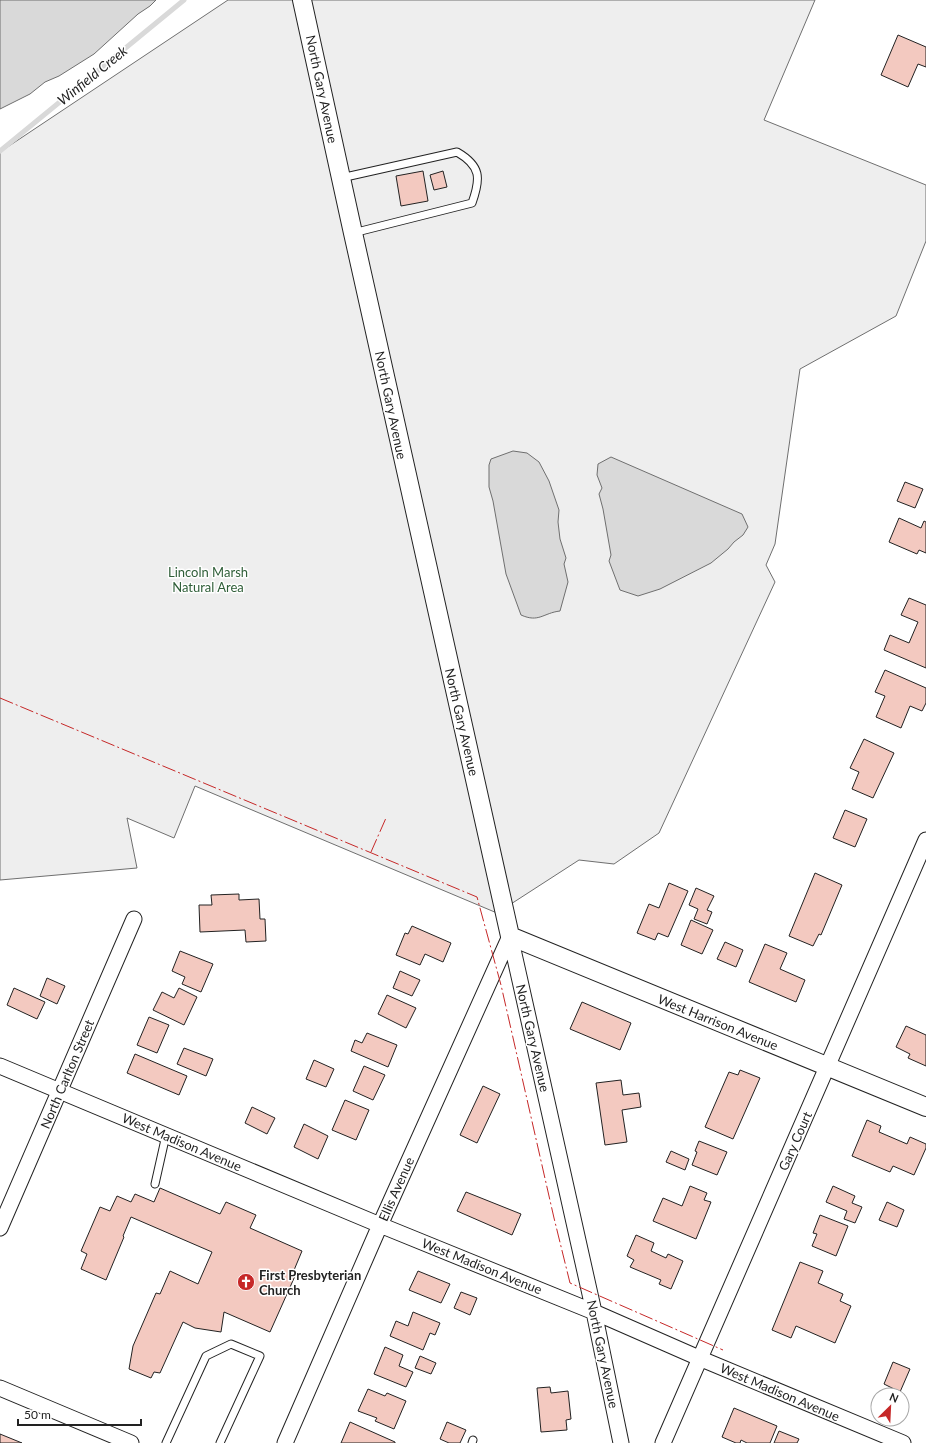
<svg xmlns="http://www.w3.org/2000/svg" width="926" height="1443" viewBox="0 0 926 1443" font-family="Lato,sans-serif">
<style>
.green{fill:#eee;stroke:#6f6f6f}
.water{fill:#d9d9d9;stroke:#6f6f6f}
.lines{fill:none;stroke-linecap:round;stroke-linejoin:round}
.stream{stroke:#d9d9d9;stroke-width:5}
.building{fill:#f3c9c0;stroke:#222}
.service-casing{stroke:#222;stroke-width:9}
.minor-casing{stroke:#222;stroke-width:17}
.tertiary-casing{stroke:#222;stroke-width:20}
.service{stroke:#fff;stroke-width:7}
.minor{stroke:#fff;stroke-width:15}
.tertiary{stroke:#fff;stroke-width:18}
.power{stroke:#c62828;stroke-width:1;stroke-dasharray:14 3 2 3;stroke-linecap:butt}
.labels{text-anchor:middle;dominant-baseline:central;stroke-width:3;stroke-linejoin:round;paint-order:stroke}
.street-label{font-size:13px;fill:#222;stroke:#fff}
.park-label{font-size:13px;fill:#2f5e38;stroke:#fff}
.poi-label{font-size:13px;font-weight:bold;fill:#222;stroke:#fff;text-anchor:start}
.water-label{font-size:14px;font-style:italic;fill:#222;stroke:#fff}
</style>
<rect width="100%" height="100%" fill="#fff"/>
<path class="green" d="M 228,0 L 815,0 L 764,120 L 926,185 L 926,241 L 896,316 L 800,369 L 775,544 L 766,565 L 775,582 L 659,833 L 614,864 L 579,860 L 497,913 L 195,786 L 174,838 L 127,818 L 137,868 L 0,880 L 0,152 Z"/>
<path class="water" d="M 0,0 L 156,0 L 150,6 L 138,14 L 94,54 L 59,76 L 45,82 L 30,94 L 0,109 Z
M 513,451 L 527,453 L 539,462 L 549,481 L 559,510 L 558,522 L 560,539 L 566,558 L 564,564 L 568,582 L 560,611 C 543,613 539,623 521,615 L 506,574 L 493,501 L 489,487 L 489,465 L 491,459 Z
M 611,457 L 742,514 L 748,527 L 743,535 L 734,542 L 728,549 L 711,563 L 660,589 L 638,596 L 620,590 L 609,561 L 611,555 L 603,509 L 599,494 L 602,488 L 597,475 L 598,464 Z"/>
<g class="lines">
<path class="stream" d="M 0,151 L 184,0"/>
</g>
<path class="building" d="M 898,35 L 926,47 L 926,67 L 918,64 L 908,87 L 881,75 Z
M 423,171 L 428,201 L 401,206 L 396,176 Z
M 443,171 L 447,187 L 434,190 L 430,175 Z
M 905,482 L 923,489 L 915,508 L 897,501 Z
M 899,518 L 921,528 L 924,521 L 926,522 L 926,553 L 919,550 L 917,554 L 889,542 Z
M 909,598 L 926,605 L 926,668 L 884,650 L 890,635 L 909,643 L 918,622 L 901,615 Z
M 885,670 L 926,688 L 926,703 L 922,711 L 910,706 L 901,728 L 876,717 L 885,696 L 875,692 Z
M 864,739 L 894,753 L 873,798 L 852,789 L 859,772 L 850,768 Z
M 845,810 L 867,819 L 855,847 L 833,838 Z
M 815,873 L 842,885 L 821,935 L 819,934 L 813,946 L 789,936 Z
M 669,883 L 688,891 L 668,937 L 658,933 L 655,940 L 637,933 L 649,904 L 659,908 Z
M 696,888 L 714,896 L 707,910 L 712,912 L 707,924 L 694,919 L 698,909 L 689,905 Z
M 239,894 L 239,900 L 259,899 L 260,919 L 265,919 L 266,941 L 246,942 L 245,930 L 200,932 L 199,905 L 212,905 L 211,895 Z
M 691,920 L 713,930 L 702,954 L 681,945 Z
M 412,926 L 451,943 L 443,962 L 425,954 L 420,965 L 396,955 L 405,933 L 408,934 Z
M 725,942 L 743,950 L 736,967 L 717,959 Z
M 765,944 L 787,953 L 780,969 L 805,980 L 796,1002 L 749,982 Z
M 180,951 L 213,964 L 201,992 L 182,984 L 185,977 L 172,971 Z
M 400,971 L 420,980 L 412,996 L 393,988 Z
M 47,978 L 65,986 L 57,1004 L 40,996 Z
M 14,988 L 45,1002 L 37,1019 L 7,1005 Z
M 179,988 L 197,997 L 184,1025 L 153,1010 L 162,992 L 174,998 Z
M 387,995 L 416,1008 L 406,1028 L 378,1014 Z
M 582,1002 L 631,1023 L 620,1050 L 570,1029 Z
M 149,1017 L 169,1025 L 157,1053 L 137,1045 Z
M 906,1026 L 926,1035 L 926,1066 L 908,1058 L 910,1054 L 896,1047 Z
M 367,1033 L 397,1045 L 388,1067 L 351,1051 L 355,1040 L 362,1043 Z
M 184,1048 L 213,1059 L 206,1076 L 177,1064 Z
M 135,1054 L 187,1076 L 179,1095 L 127,1073 Z
M 314,1060 L 334,1069 L 326,1087 L 306,1079 Z
M 364,1066 L 385,1075 L 373,1100 L 353,1091 Z
M 740,1070 L 760,1078 L 733,1139 L 705,1127 L 729,1072 L 738,1075 Z
M 621,1080 L 623,1095 L 639,1093 L 641,1107 L 622,1110 L 627,1142 L 605,1145 L 596,1083 Z
M 483,1086 L 500,1094 L 477,1143 L 460,1135 Z
M 345,1100 L 369,1110 L 356,1140 L 332,1130 Z
M 252,1107 L 275,1118 L 267,1134 L 245,1123 Z
M 867,1120 L 881,1126 L 879,1132 L 907,1144 L 910,1137 L 926,1144 L 926,1148 L 914,1175 L 893,1166 L 890,1172 L 852,1156 Z
M 304,1124 L 328,1136 L 318,1159 L 294,1147 Z
M 699,1141 L 727,1152 L 717,1175 L 692,1165 L 697,1152 L 695,1151 Z
M 671,1151 L 689,1159 L 685,1170 L 666,1162 Z
M 690,1186 L 707,1193 L 704,1200 L 711,1202 L 696,1239 L 653,1221 L 663,1198 L 682,1206 Z
M 833,1186 L 855,1196 L 852,1203 L 862,1207 L 855,1223 L 844,1219 L 847,1211 L 826,1202 Z
M 160,1188 L 220,1214 L 226,1202 L 256,1215 L 250,1228 L 302,1251 L 292,1275 L 295,1276 L 270,1332 L 224,1312 L 221,1332 L 195,1328 L 183,1322 L 160,1373 L 154,1372 L 151,1378 L 129,1369 L 133,1346 L 156,1293 L 160,1294 L 170,1271 L 198,1284 L 212,1252 L 131,1217 L 123,1236 L 124,1237 L 106,1280 L 81,1269 L 87,1254 L 81,1251 L 100,1207 L 110,1211 L 117,1196 L 131,1202 L 135,1194 L 154,1202 Z
M 466,1192 L 521,1214 L 512,1235 L 457,1211 Z
M 887,1202 L 904,1210 L 897,1227 L 879,1220 Z
M 820,1215 L 848,1226 L 836,1256 L 812,1246 L 817,1234 L 813,1233 Z
M 636,1235 L 654,1243 L 651,1251 L 666,1258 L 668,1254 L 683,1261 L 671,1289 L 659,1284 L 661,1280 L 630,1267 L 634,1260 L 627,1256 Z
M 800,1262 L 823,1271 L 818,1283 L 843,1294 L 840,1301 L 851,1306 L 835,1343 L 796,1326 L 791,1338 L 772,1330 Z
M 418,1271 L 450,1284 L 441,1303 L 409,1290 Z
M 461,1292 L 477,1298 L 470,1315 L 454,1308 Z
M 413,1312 L 440,1323 L 435,1335 L 430,1333 L 423,1350 L 390,1336 L 396,1321 L 408,1326 Z
M 385,1347 L 403,1355 L 399,1366 L 413,1372 L 406,1387 L 374,1374 Z
M 420,1356 L 436,1363 L 431,1374 L 415,1368 Z
M 893,1362 L 910,1369 L 900,1392 L 884,1384 Z
M 550,1387 L 551,1393 L 568,1391 L 571,1419 L 566,1420 L 567,1430 L 541,1432 L 537,1388 Z
M 368,1389 L 385,1396 L 387,1393 L 406,1401 L 394,1429 L 375,1421 L 377,1418 L 358,1411 Z
M 734,1408 L 777,1426 L 770,1443 L 747,1443 L 741,1440 L 740,1443 L 736,1443 L 722,1437 Z
M 350,1422 L 395,1442 L 395,1443 L 341,1443 Z
M 447,1422 L 466,1430 L 460,1443 L 449,1443 L 440,1439 Z
M 779,1431 L 799,1439 L 797,1443 L 774,1443 Z
M 0,1434 L 22,1443 L 0,1443 Z"/>
<g class="lines">
<defs>
<path id="service" d="M 341,178 L 457,152 C 481,166 481,178 472,203 L 353,233
M 155,1184 L 166,1135
M 166,1443 L 206,1356 L 231,1344 L 260,1356 L 220,1443
M 472,1443 L 473,1440"/>
<path id="minor" d="M 510,936 L 594,1312 L 621,1443
M 0,1066 L 380,1225 L 594,1312 L 699,1358 L 903,1443
M 0,1228 L 134,919
M 0,1388 L 131,1443
M 285,1443 L 380,1225 L 510,936
M 663,1443 L 926,840"/>
<path id="tertiary" d="M 302,0 L 353,233 L 510,936 L 926,1107"/>
</defs>
<use href="#service" class="service-casing"/>
<use href="#minor" class="minor-casing"/>
<use href="#tertiary" class="tertiary-casing"/>
<use href="#service" class="service"/>
<use href="#minor" class="minor"/>
<use href="#tertiary" class="tertiary"/>
<path class="power" d="M 0,698 L 477,897 L 501,985 L 554,1218 L 570,1283 L 723,1350
M 371,852 L 386,818"/>
</g>
<defs>
<symbol id="church-disc" viewBox="-11 -11 22 22"><circle r="9.5" fill="#c62828" stroke="#fff"/><path d="M-1.2-6h2.4v3.5h3.3v2.4h-3.3V6h-2.4V-.1h-3.3v-2.4h3.3Z" fill="#fff"/></symbol>
</defs>
<g fill-rule="evenodd">
<use href="#church-disc" x="236" y="1272" width="20" height="20"/>
</g>
<g class="labels">
<g class="street-label">
<text transform="translate(322 89) rotate(78)">North Gary Avenue</text>
<text transform="translate(391 405) rotate(78)">North Gary Avenue</text>
<text transform="translate(462 722) rotate(77)">North Gary Avenue</text>
<text transform="translate(718 1022) rotate(22)">West Harrison Avenue</text>
<text transform="translate(533 1038) rotate(77)">North Gary Avenue</text>
<text transform="translate(67 1074) rotate(-67)">North Carlton Street</text>
<text transform="translate(795 1141) rotate(-66)">Gary Court</text>
<text transform="translate(182 1142) rotate(23)">West Madison Avenue</text>
<text transform="translate(396 1189) rotate(-66)">Ellis Avenue</text>
<text transform="translate(482 1266) rotate(22)">West Madison Avenue</text>
<text transform="translate(603 1354) rotate(78)">North Gary Avenue</text>
<text transform="translate(780 1392) rotate(23)">West Madison Avenue</text>
</g>
<g class="park-label">
<text x="208" y="572">Lincoln Marsh<tspan x="208" dy="15">Natural Area</tspan></text>
</g>
<g class="poi-label">
<text x="259" y="1275">First Presbyterian<tspan x="259" dy="15">Church</tspan></text>
</g>
<g class="water-label">
<text transform="translate(92 75) rotate(-39)">Winfield Creek</text>
</g>
</g>
<g transform="translate(890 1407) rotate(24)"><circle r="19" fill="#ffffff" stroke="#a7a7a7"/>
<path d="M0-3L7 15L0 10L-7 15Z" fill="#c62828"/>
<text y="-6" font-size="11" font-weight="bold" text-anchor="middle" fill="#222222">N</text>
</g>
<path d="M18 1419v6h123v-6" fill="none" stroke="#222222" stroke-width="2"/>
<text x="24" y="1419" font-size="12" fill="#222222" stroke="#ffffff" stroke-width="3" paint-order="stroke">50 m</text>
</svg>
